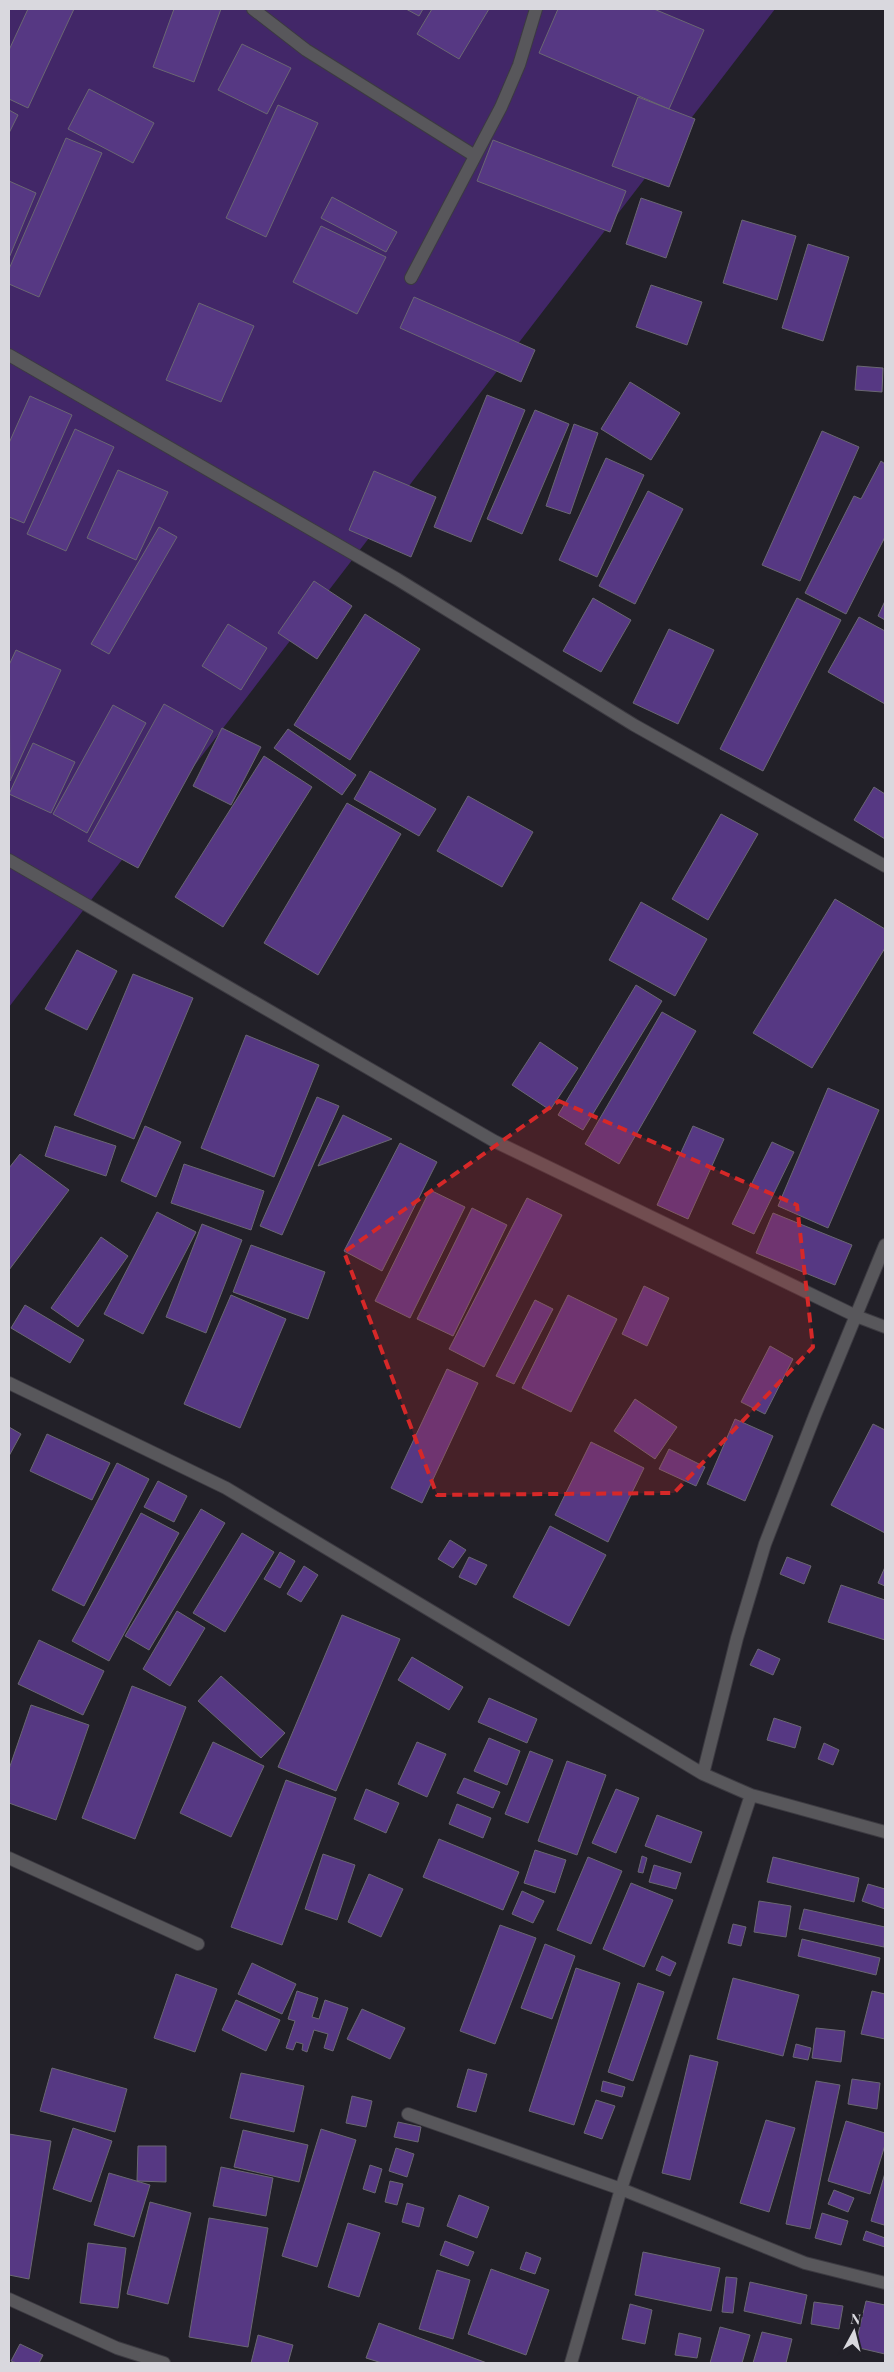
<svg xmlns="http://www.w3.org/2000/svg" width="894" height="2372" viewBox="0 0 894 2372" font-family="'Playfair Display',serif">
<style>
.green{fill:#422768}
.building{fill:#563883;stroke:#6a6772}
.lines{fill:none;stroke-linecap:round;stroke-linejoin:round}
.minor-casing{stroke:#3c3a41;stroke-width:14}
.minor{stroke:#58575b;stroke-width:12}
.marked{fill:#d62828;fill-opacity:0.2;stroke:#d62828;stroke-width:4;stroke-dasharray:10 6;stroke-linejoin:round}
</style>
<rect width="100%" height="100%" fill="#222028"/>
<path class="green" d="M 9,9 L 775,9 L 9,1007 Z"/>
<path class="building" d="M 28,9 L 74,9 L 28,108 L 9,99 L 9,50 Z
M 174,9 L 221,9 L 194,82 L 153,67 Z
M 406,9 L 423,9 L 419,16 Z
M 432,9 L 489,9 L 459,59 L 417,34 Z
M 558,9 L 654,9 L 704,30 L 669,109 L 539,53 Z
M 242,44 L 291,68 L 267,114 L 218,90 Z
M 89,89 L 154,123 L 133,163 L 68,129 Z
M 638,97 L 695,119 L 669,187 L 612,166 Z
M 278,105 L 318,123 L 266,237 L 226,218 Z
M 9,110 L 18,115 L 9,133 Z
M 66,138 L 102,153 L 39,297 L 9,284 L 9,269 Z
M 493,140 L 626,191 L 610,232 L 477,181 Z
M 9,181 L 36,193 L 9,258 Z
M 332,197 L 397,232 L 386,252 L 321,218 Z
M 641,198 L 682,212 L 666,258 L 626,244 Z
M 742,220 L 796,236 L 777,300 L 723,283 Z
M 321,226 L 386,257 L 357,314 L 293,282 Z
M 808,244 L 849,257 L 823,341 L 782,328 Z
M 651,285 L 702,302 L 687,345 L 636,327 Z
M 414,297 L 535,350 L 521,382 L 400,328 Z
M 199,303 L 254,326 L 221,402 L 166,380 Z
M 857,366 L 883,368 L 882,392 L 855,390 Z
M 630,382 L 680,413 L 651,460 L 601,429 Z
M 487,395 L 525,410 L 471,542 L 434,527 Z
M 30,396 L 72,415 L 24,523 L 9,517 L 9,443 Z
M 535,410 L 569,424 L 522,534 L 487,519 Z
M 574,424 L 598,433 L 570,514 L 546,506 Z
M 75,429 L 114,447 L 66,551 L 27,534 Z
M 822,431 L 859,447 L 800,581 L 762,565 Z
M 606,458 L 644,475 L 597,577 L 559,560 Z
M 881,461 L 885,464 L 885,537 L 846,614 L 805,593 L 854,496 L 861,499 Z
M 118,470 L 168,492 L 136,560 L 87,538 Z
M 374,471 L 436,497 L 411,557 L 349,530 Z
M 648,491 L 683,509 L 635,604 L 599,586 Z
M 159,527 L 177,537 L 109,654 L 91,644 Z
M 314,581 L 352,606 L 317,659 L 278,633 Z
M 593,598 L 631,620 L 601,672 L 563,651 Z
M 797,598 L 841,620 L 763,771 L 720,749 Z
M 885,601 L 885,620 L 878,616 Z
M 365,614 L 420,649 L 350,760 L 294,725 Z
M 859,617 L 885,631 L 885,704 L 828,672 Z
M 228,624 L 267,648 L 241,690 L 202,666 Z
M 669,629 L 714,650 L 678,724 L 633,703 Z
M 16,650 L 61,670 L 10,781 L 9,665 Z
M 164,704 L 213,731 L 138,868 L 88,841 Z
M 113,705 L 146,723 L 87,833 L 53,814 Z
M 222,728 L 261,747 L 231,805 L 193,786 Z
M 288,729 L 356,775 L 342,795 L 274,748 Z
M 33,743 L 75,762 L 51,813 L 9,794 Z
M 264,756 L 312,787 L 223,927 L 175,897 Z
M 370,771 L 436,809 L 419,836 L 354,799 Z
M 874,787 L 885,794 L 885,839 L 854,820 Z
M 468,796 L 533,832 L 502,887 L 437,851 Z
M 347,803 L 401,834 L 318,975 L 264,943 Z
M 721,814 L 758,834 L 708,920 L 672,899 Z
M 835,899 L 885,929 L 885,948 L 812,1068 L 753,1033 Z
M 641,902 L 707,939 L 675,996 L 609,960 Z
M 77,950 L 117,971 L 87,1030 L 45,1009 Z
M 133,974 L 193,998 L 134,1139 L 74,1115 Z
M 636,985 L 662,1001 L 583,1130 L 558,1115 Z
M 662,1012 L 696,1031 L 619,1164 L 585,1144 Z
M 246,1035 L 319,1065 L 274,1177 L 201,1148 Z
M 540,1042 L 578,1068 L 550,1110 L 512,1085 Z
M 828,1088 L 879,1110 L 828,1228 L 778,1206 Z
M 317,1097 L 339,1106 L 282,1235 L 260,1226 Z
M 343,1115 L 392,1139 L 318,1166 Z
M 55,1126 L 116,1146 L 106,1176 L 45,1156 Z
M 145,1126 L 181,1142 L 156,1197 L 121,1181 Z
M 693,1126 L 724,1139 L 688,1219 L 657,1205 Z
M 772,1142 L 794,1152 L 754,1234 L 732,1224 Z
M 400,1143 L 437,1162 L 382,1271 L 344,1251 Z
M 20,1154 L 69,1190 L 9,1270 L 9,1168 Z
M 184,1164 L 264,1191 L 251,1230 L 171,1203 Z
M 430,1190 L 465,1207 L 410,1318 L 375,1301 Z
M 527,1198 L 562,1215 L 484,1367 L 449,1349 Z
M 472,1208 L 507,1225 L 453,1336 L 417,1319 Z
M 157,1212 L 196,1232 L 143,1334 L 104,1314 Z
M 773,1213 L 852,1245 L 835,1285 L 756,1253 Z
M 202,1224 L 242,1240 L 206,1333 L 166,1317 Z
M 101,1237 L 128,1256 L 78,1327 L 51,1308 Z
M 251,1245 L 325,1272 L 308,1319 L 233,1292 Z
M 644,1286 L 669,1298 L 647,1346 L 622,1334 Z
M 231,1295 L 286,1319 L 240,1428 L 184,1404 Z
M 568,1295 L 617,1319 L 571,1412 L 522,1388 Z
M 535,1300 L 553,1309 L 514,1384 L 496,1376 Z
M 25,1305 L 84,1340 L 70,1363 L 11,1328 Z
M 770,1346 L 793,1359 L 765,1414 L 741,1402 Z
M 447,1369 L 478,1383 L 422,1503 L 391,1488 Z
M 635,1399 L 677,1427 L 655,1459 L 614,1431 Z
M 735,1419 L 773,1436 L 745,1501 L 707,1484 Z
M 873,1424 L 885,1430 L 885,1533 L 831,1505 Z
M 9,1427 L 21,1434 L 9,1456 Z
M 47,1434 L 110,1463 L 92,1500 L 30,1471 Z
M 591,1442 L 644,1468 L 608,1542 L 555,1515 Z
M 669,1449 L 705,1467 L 696,1486 L 659,1469 Z
M 117,1463 L 149,1479 L 84,1606 L 52,1590 Z
M 158,1481 L 187,1496 L 174,1522 L 144,1507 Z
M 201,1509 L 225,1523 L 149,1650 L 125,1636 Z
M 141,1513 L 179,1533 L 109,1661 L 72,1641 Z
M 550,1526 L 606,1555 L 569,1626 L 513,1597 Z
M 242,1533 L 274,1552 L 225,1632 L 193,1613 Z
M 450,1540 L 466,1550 L 453,1568 L 438,1559 Z
M 280,1552 L 295,1561 L 280,1588 L 264,1579 Z
M 469,1557 L 487,1565 L 476,1585 L 459,1577 Z
M 787,1557 L 811,1566 L 804,1584 L 780,1574 Z
M 304,1566 L 318,1575 L 301,1602 L 287,1594 Z
M 885,1567 L 885,1586 L 878,1583 Z
M 841,1585 L 885,1600 L 885,1640 L 828,1622 Z
M 177,1611 L 205,1628 L 170,1686 L 143,1669 Z
M 342,1615 L 400,1639 L 336,1791 L 278,1767 Z
M 39,1640 L 104,1671 L 83,1715 L 18,1684 Z
M 758,1649 L 780,1659 L 773,1675 L 750,1665 Z
M 412,1657 L 463,1687 L 449,1710 L 398,1680 Z
M 221,1676 L 285,1733 L 261,1758 L 198,1701 Z
M 132,1686 L 186,1707 L 135,1839 L 82,1818 Z
M 489,1698 L 537,1719 L 527,1743 L 478,1722 Z
M 31,1705 L 89,1725 L 56,1820 L 9,1803 L 9,1769 Z
M 774,1718 L 801,1727 L 795,1748 L 767,1740 Z
M 489,1738 L 520,1751 L 507,1785 L 474,1771 Z
M 213,1742 L 264,1766 L 231,1837 L 180,1813 Z
M 417,1742 L 446,1754 L 427,1797 L 398,1784 Z
M 824,1743 L 839,1750 L 833,1765 L 818,1759 Z
M 530,1751 L 553,1760 L 528,1823 L 505,1814 Z
M 567,1761 L 606,1775 L 577,1855 L 538,1841 Z
M 464,1778 L 500,1792 L 493,1808 L 457,1793 Z
M 286,1780 L 336,1798 L 282,1945 L 231,1927 Z
M 366,1789 L 399,1803 L 386,1833 L 354,1819 Z
M 616,1789 L 639,1798 L 616,1853 L 592,1843 Z
M 457,1804 L 491,1818 L 483,1838 L 449,1824 Z
M 657,1815 L 702,1832 L 691,1863 L 645,1846 Z
M 439,1839 L 519,1872 L 503,1910 L 423,1877 Z
M 535,1850 L 566,1860 L 555,1893 L 524,1883 Z
M 323,1854 L 355,1865 L 337,1920 L 305,1909 Z
M 642,1856 L 647,1858 L 643,1873 L 638,1872 Z
M 588,1857 L 622,1871 L 591,1944 L 557,1930 Z
M 773,1857 L 859,1878 L 854,1902 L 767,1882 Z
M 654,1865 L 681,1873 L 676,1889 L 649,1882 Z
M 369,1874 L 403,1889 L 381,1937 L 348,1922 Z
M 631,1883 L 673,1900 L 644,1967 L 603,1949 Z
M 868,1884 L 885,1889 L 885,1909 L 862,1901 Z
M 522,1891 L 544,1901 L 533,1923 L 512,1914 Z
M 759,1901 L 791,1906 L 786,1937 L 754,1932 Z
M 804,1909 L 885,1927 L 884,1947 L 799,1929 Z
M 733,1924 L 746,1927 L 741,1946 L 728,1943 Z
M 500,1925 L 536,1938 L 495,2044 L 460,2031 Z
M 802,1939 L 880,1958 L 876,1975 L 798,1956 Z
M 545,1944 L 575,1956 L 552,2019 L 521,2008 Z
M 662,1956 L 676,1963 L 670,1976 L 656,1970 Z
M 252,1963 L 296,1984 L 282,2014 L 238,1994 Z
M 576,1968 L 620,1983 L 574,2125 L 529,2111 Z
M 176,1974 L 217,1989 L 195,2052 L 154,2038 Z
M 733,1978 L 799,1995 L 783,2056 L 717,2039 Z
M 638,1983 L 664,1992 L 633,2081 L 608,2072 Z
M 297,1991 L 318,1998 L 312,2017 L 319,2019 L 325,2000 L 348,2008 L 333,2051 L 324,2048 L 328,2034 L 314,2030 L 307,2052 L 302,2050 L 303,2044 L 296,2042 L 293,2050 L 286,2048 L 295,2021 L 288,2019 Z
M 872,1991 L 885,1994 L 885,2039 L 861,2034 Z
M 236,2000 L 280,2020 L 266,2051 L 222,2030 Z
M 362,2009 L 405,2028 L 390,2059 L 347,2039 Z
M 816,2028 L 845,2031 L 841,2062 L 812,2058 Z
M 796,2044 L 811,2048 L 808,2060 L 793,2057 Z
M 690,2055 L 718,2062 L 690,2180 L 662,2173 Z
M 52,2068 L 127,2089 L 115,2132 L 40,2111 Z
M 468,2069 L 487,2074 L 476,2112 L 457,2107 Z
M 241,2073 L 304,2086 L 294,2132 L 230,2118 Z
M 852,2079 L 880,2083 L 877,2109 L 848,2104 Z
M 603,2081 L 625,2087 L 622,2097 L 601,2091 Z
M 816,2081 L 840,2085 L 810,2229 L 786,2224 Z
M 352,2096 L 372,2101 L 366,2127 L 346,2123 Z
M 596,2100 L 615,2106 L 602,2139 L 584,2133 Z
M 766,2120 L 795,2128 L 769,2212 L 740,2203 Z
M 846,2121 L 885,2133 L 885,2145 L 870,2194 L 828,2181 Z
M 398,2122 L 421,2127 L 418,2142 L 394,2137 Z
M 73,2128 L 112,2141 L 91,2202 L 53,2189 Z
M 321,2129 L 356,2140 L 317,2267 L 282,2256 Z
M 243,2130 L 308,2145 L 299,2182 L 234,2167 Z
M 9,2134 L 51,2141 L 29,2279 L 9,2275 Z
M 138,2146 L 166,2146 L 166,2182 L 137,2181 Z
M 396,2148 L 414,2154 L 407,2177 L 389,2171 Z
M 370,2165 L 382,2169 L 375,2193 L 363,2189 Z
M 221,2167 L 273,2178 L 266,2216 L 213,2206 Z
M 109,2173 L 150,2185 L 134,2237 L 94,2225 Z
M 885,2173 L 885,2221 L 884,2225 L 871,2221 Z
M 390,2181 L 403,2184 L 397,2205 L 385,2202 Z
M 834,2190 L 854,2198 L 848,2212 L 828,2204 Z
M 459,2195 L 489,2207 L 477,2238 L 447,2226 Z
M 150,2202 L 191,2213 L 168,2304 L 127,2294 Z
M 407,2203 L 424,2208 L 419,2227 L 402,2222 Z
M 822,2213 L 848,2221 L 841,2245 L 815,2238 Z
M 209,2218 L 268,2228 L 248,2347 L 189,2337 Z
M 348,2223 L 380,2233 L 359,2297 L 328,2287 Z
M 866,2231 L 885,2238 L 885,2247 L 863,2240 Z
M 445,2241 L 474,2252 L 468,2266 L 440,2255 Z
M 88,2243 L 126,2248 L 118,2308 L 80,2303 Z
M 526,2252 L 541,2258 L 535,2274 L 520,2269 Z
M 643,2252 L 720,2268 L 711,2311 L 635,2295 Z
M 491,2269 L 549,2290 L 526,2355 L 468,2334 Z
M 437,2270 L 470,2280 L 453,2339 L 419,2329 Z
M 726,2277 L 737,2278 L 733,2313 L 722,2312 Z
M 750,2282 L 807,2295 L 801,2324 L 744,2311 Z
M 866,2301 L 885,2305 L 885,2354 L 855,2347 Z
M 814,2302 L 843,2306 L 839,2329 L 811,2324 Z
M 630,2304 L 652,2310 L 645,2344 L 622,2339 Z
M 379,2323 L 487,2363 L 382,2363 L 366,2358 Z
M 720,2327 L 750,2335 L 742,2363 L 710,2363 Z
M 762,2332 L 792,2339 L 786,2363 L 753,2363 Z
M 679,2333 L 701,2338 L 697,2358 L 675,2355 Z
M 258,2335 L 293,2345 L 288,2363 L 251,2363 Z
M 20,2344 L 43,2355 L 39,2363 L 17,2363 L 11,2361 Z"/>
<g class="lines">
<defs>
<path id="minor" d="M 253,9 L 306,50 L 475,156
M 411,278 L 501,107 L 519,65 L 536,9
M 9,355 L 397,579 L 634,725 L 885,866
M 9,860 L 494,1141 L 856,1316 L 885,1327
M 9,1383 L 226,1488 L 703,1774 L 751,1795 L 885,1832
M 703,1774 L 737,1638 L 765,1544 L 815,1415 L 885,1245
M 9,1858 L 198,1944
M 408,2114 L 621,2189 L 805,2263 L 885,2283
M 9,2299 L 117,2348 L 164,2363
M 571,2363 L 621,2189 L 751,1795"/>
</defs>
<use href="#minor" class="minor-casing"/>
<use href="#minor" class="minor"/>
</g>
<path class="marked" d="M 559,1101 L 797,1205 L 813,1347 L 674,1493 L 437,1495 L 344,1252 Z"/>
<rect width="894" height="2372" fill="none" stroke="#d9d8de" stroke-width="20"/>
<g transform="translate(854 2332) rotate(7)" stroke="#222028" stroke-width="4" paint-order="stroke">
<path d="M0-4L9 19L0 12L-9 19Z" fill="#d9d8de"/>
<text y="-8" font-size="14" font-weight="bold" text-anchor="middle" fill="#d9d8de">N</text>
</g>
</svg>
